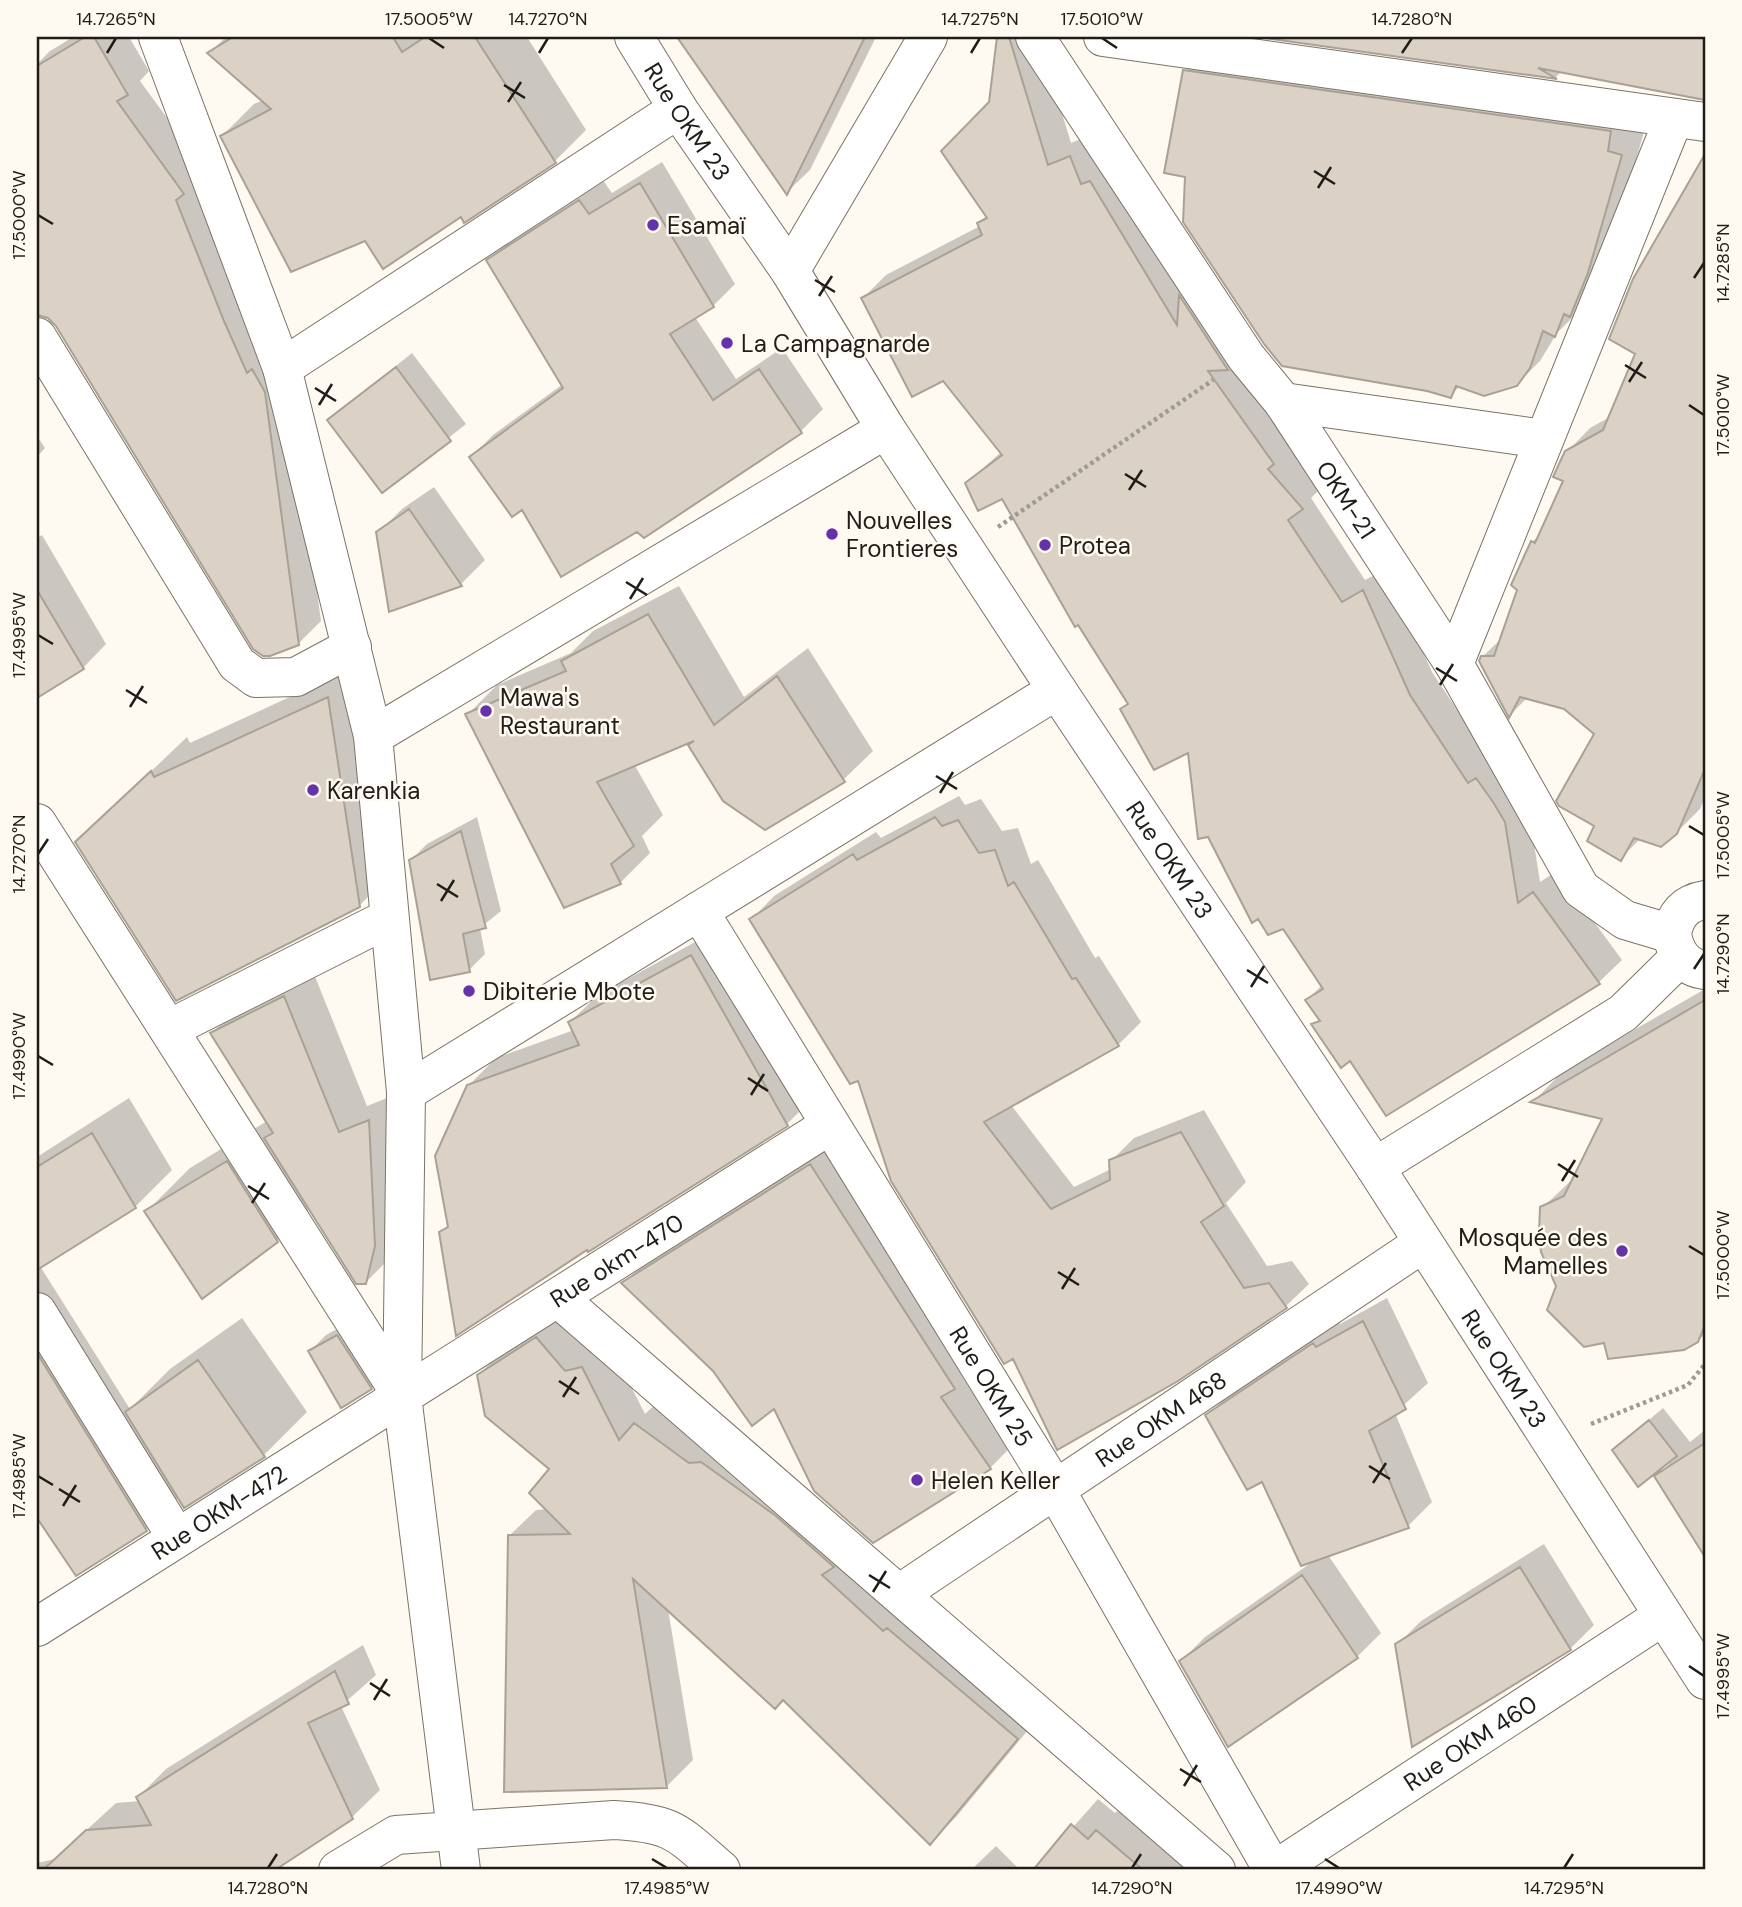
<svg xmlns="http://www.w3.org/2000/svg" width="1742" height="1907" viewBox="0 0 1742 1907" font-family="'DM Sans',sans-serif">
<style>
.shadow{fill:#0003}
.building{fill:#dbd1c5;stroke:#aaa195;stroke-width:2}
.lines{fill:none;stroke-linecap:round;stroke-linejoin:round}
.minor-casing{stroke:#7c7368;stroke-width:40}
.tertiary-casing{stroke:#7c7368;stroke-width:40}
.path{stroke:#9f9a94;stroke-width:4.5;stroke-dasharray:3.5 3.5;stroke-linecap:butt}
.minor{stroke:#fff;stroke-width:38}
.tertiary{stroke:#fff;stroke-width:38}
.ticks{fill:none;stroke:#201d18;stroke-width:2.5}
.poi-dot{fill:#6632a9;stroke:#fef9f1;stroke-width:2.5}
.labels{text-anchor:middle;dominant-baseline:central;stroke-width:5;stroke-linejoin:round;paint-order:stroke}
.street-label{font-size:24px;fill:#201d18;stroke:#fef9f1}
.poi-label{font-size:24px;fill:#201d18;stroke:#fef9f1;text-anchor:start}
.neatline{fill:none;stroke:#201d18;stroke-width:2.5}
.ticks-label{font-size:18px;text-anchor:middle;fill:#201d18}
</style>
<rect width="100%" height="100%" fill="#fef9f1"/>
<path class="shadow" d="M 73,37 L 129,37 L 149,71 L 140,81 L 206,171 L 287,369 L 321,621 L 298,644 L 57,324 L 49,317 L 37,313 L 37,64 L 50,51 Z
M 226,37 L 527,37 L 586,130 L 555,161 L 461,215 L 365,239 L 222,136 L 254,104 L 263,100 L 209,53 Z
M 679,37 L 876,37 L 810,170 L 787,192 Z
M 999,37 L 1039,37 L 1071,143 L 1093,134 L 1324,485 L 1311,498 L 1365,580 L 1386,569 L 1432,672 L 1491,761 L 1527,799 L 1540,882 L 1557,871 L 1622,960 L 1599,982 L 1386,1113 L 1351,1059 L 1314,1025 L 1320,1018 L 1307,1000 L 1322,985 L 1189,750 L 1122,709 L 1129,702 L 1003,497 L 967,483 L 1001,452 L 944,379 L 863,298 L 886,275 L 980,226 L 979,223 L 987,215 L 990,102 Z
M 1270,37 L 1705,37 L 1705,100 L 1562,71 L 1556,77 Z
M 1208,48 L 1644,132 L 1611,248 L 1578,312 L 1557,333 L 1540,361 L 1516,385 L 1460,386 L 1450,396 L 1283,365 L 1187,175 L 1185,71 Z
M 1705,158 L 1705,797 L 1700,809 L 1676,833 L 1641,838 L 1620,859 L 1596,825 L 1596,734 L 1565,708 L 1527,698 L 1510,715 L 1482,657 L 1503,637 L 1532,542 L 1542,533 L 1565,481 L 1567,452 L 1590,428 L 1610,417 L 1637,353 L 1634,280 Z
M 662,162 L 735,284 L 713,306 L 695,317 L 736,379 L 782,348 L 823,409 L 801,431 L 638,529 L 523,508 L 471,457 L 493,435 L 563,384 L 489,261 L 511,238 L 602,179 L 612,193 Z
M 412,353 L 466,424 L 382,491 L 329,420 Z
M 37,436 L 45,448 L 37,457 Z
M 434,487 L 485,560 L 461,584 L 391,610 L 378,533 L 402,509 Z
M 42,535 L 106,644 L 83,668 L 37,696 L 37,538 Z
M 679,586 L 744,697 L 808,648 L 873,751 L 843,780 L 699,737 L 634,764 L 663,815 L 642,836 L 650,853 L 620,883 L 564,906 L 467,715 L 497,685 L 571,653 L 593,631 Z
M 363,663 L 394,871 L 359,906 L 77,842 L 187,737 L 190,743 Z
M 959,796 L 965,805 L 981,799 L 1002,831 L 1018,828 L 1031,864 L 1038,860 L 1095,958 L 1099,956 L 1141,1022 L 1118,1045 L 1011,1105 L 1074,1187 L 1111,1169 L 1111,1161 L 1134,1138 L 1204,1110 L 1246,1182 L 1226,1203 L 1267,1266 L 1292,1261 L 1309,1284 L 1286,1306 L 1177,1380 L 1014,1357 L 859,1078 L 752,919 L 774,896 L 876,832 L 881,838 Z
M 477,817 L 501,911 L 480,928 L 485,954 L 469,970 L 411,860 L 427,844 Z
M 719,929 L 814,1097 L 786,1125 L 441,1232 L 449,1224 L 468,1086 L 496,1058 L 574,1030 L 570,1022 L 598,995 Z
M 312,969 L 367,1106 L 397,1094 L 394,1254 L 366,1282 L 310,1208 L 277,1241 L 146,1212 L 190,1168 L 267,1121 L 212,1033 L 239,1006 Z
M 1705,989 L 1705,1339 L 1703,1336 L 1684,1349 L 1605,1341 L 1558,1286 L 1542,1208 L 1577,1175 L 1604,1118 L 1534,1101 L 1563,1071 Z
M 129,1098 L 172,1170 L 135,1207 L 40,1266 L 130,1409 L 170,1369 L 242,1318 L 307,1412 L 264,1455 L 185,1506 L 179,1497 L 146,1530 L 77,1574 L 37,1517 L 37,1157 Z
M 831,1144 L 975,1367 L 963,1378 L 1011,1447 L 990,1468 L 774,1407 L 714,1370 L 624,1283 L 644,1263 Z
M 1387,1298 L 1428,1383 L 1395,1413 L 1432,1502 L 1408,1526 L 1328,1555 L 1381,1633 L 1357,1657 L 1181,1661 L 1205,1637 L 1315,1560 L 1263,1480 L 1207,1416 L 1231,1392 L 1338,1320 L 1340,1324 Z
M 563,1312 L 608,1341 L 645,1414 L 662,1398 L 1043,1712 L 956,1817 L 930,1843 L 784,1698 L 668,1609 L 693,1760 L 667,1786 L 509,1536 L 536,1510 L 548,1509 L 552,1469 L 478,1375 L 505,1349 Z
M 353,1320 L 387,1372 L 371,1388 L 310,1351 L 326,1335 Z
M 1663,1408 L 1690,1442 L 1705,1430 L 1705,1553 L 1656,1477 L 1673,1460 L 1614,1450 Z
M 1544,1544 L 1594,1625 L 1570,1649 L 1397,1645 L 1421,1621 Z
M 363,1645 L 376,1675 L 341,1706 L 380,1790 L 351,1818 L 271,1870 L 37,1870 L 37,1863 L 55,1859 L 116,1803 L 140,1801 L 138,1797 L 166,1769 Z
M 1098,1799 L 1115,1813 L 1123,1805 L 1191,1870 L 1035,1870 Z
M 996,1846 L 1020,1870 L 971,1870 Z"/>
<path class="building" d="M 85,37 L 94,37 L 128,95 L 117,101 L 184,194 L 176,200 L 224,321 L 247,373 L 252,369 L 265,392 L 299,645 L 270,656 L 263,656 L 253,649 L 56,326 L 48,318 L 37,315 L 37,66 Z
M 233,37 L 393,37 L 402,52 L 425,37 L 475,37 L 556,163 L 464,223 L 461,217 L 383,269 L 365,241 L 291,272 L 220,136 L 271,109 L 207,53 Z
M 677,37 L 865,37 L 787,195 Z
M 997,37 L 1009,37 L 1048,165 L 1070,156 L 1081,184 L 1090,181 L 1177,325 L 1179,295 L 1228,370 L 1208,371 L 1274,464 L 1268,469 L 1303,509 L 1288,520 L 1342,602 L 1363,590 L 1410,695 L 1468,783 L 1476,778 L 1493,802 L 1505,822 L 1518,903 L 1533,892 L 1600,984 L 1386,1116 L 1350,1061 L 1341,1068 L 1311,1024 L 1320,1021 L 1305,1000 L 1323,989 L 1283,929 L 1268,935 L 1258,919 L 1252,923 L 1208,837 L 1198,839 L 1188,753 L 1154,770 L 1120,709 L 1128,704 L 1078,625 L 1075,627 L 1002,499 L 978,511 L 965,483 L 1002,455 L 943,381 L 912,397 L 861,298 L 982,235 L 977,223 L 987,218 L 941,151 L 989,102 Z
M 1258,37 L 1705,37 L 1705,100 L 1538,68 L 1557,79 Z
M 1183,70 L 1611,131 L 1608,151 L 1622,155 L 1588,273 L 1570,317 L 1564,314 L 1555,337 L 1543,331 L 1530,368 L 1517,386 L 1484,396 L 1456,386 L 1451,398 L 1427,391 L 1282,366 L 1264,344 L 1183,222 L 1185,177 L 1164,173 Z
M 1705,154 L 1705,769 L 1677,834 L 1661,847 L 1634,838 L 1621,861 L 1587,841 L 1594,826 L 1559,806 L 1556,801 L 1594,734 L 1564,709 L 1520,697 L 1509,718 L 1479,661 L 1481,656 L 1494,656 L 1517,590 L 1511,585 L 1531,541 L 1535,543 L 1563,481 L 1553,477 L 1565,451 L 1603,430 L 1635,354 L 1609,339 L 1633,279 Z
M 640,183 L 714,307 L 670,334 L 713,400 L 759,369 L 802,433 L 644,538 L 637,532 L 561,577 L 522,510 L 512,517 L 469,457 L 563,388 L 486,260 L 579,200 L 589,214 Z
M 396,367 L 451,441 L 382,493 L 327,420 Z
M 409,509 L 462,586 L 389,612 L 376,532 Z
M 37,590 L 84,669 L 37,698 Z
M 648,614 L 714,725 L 777,676 L 845,782 L 765,830 L 723,801 L 688,745 L 694,741 L 597,782 L 634,846 L 611,864 L 621,884 L 564,908 L 465,714 L 566,671 L 561,661 Z
M 328,697 L 360,907 L 176,1001 L 75,842 L 151,771 L 154,777 Z
M 935,817 L 942,826 L 958,820 L 979,853 L 995,850 L 1008,886 L 1014,882 L 1072,979 L 1076,978 L 1119,1046 L 984,1122 L 1051,1209 L 1110,1180 L 1109,1160 L 1181,1132 L 1224,1206 L 1201,1222 L 1244,1288 L 1269,1283 L 1287,1308 L 1178,1381 L 1057,1450 L 1013,1359 L 1004,1364 L 891,1181 L 858,1081 L 850,1084 L 749,919 L 853,854 L 857,860 Z
M 461,831 L 486,928 L 463,934 L 470,972 L 430,980 L 409,860 Z
M 691,955 L 788,1126 L 588,1252 L 587,1250 L 456,1336 L 439,1232 L 448,1227 L 435,1156 L 467,1085 L 579,1045 L 568,1022 Z
M 284,996 L 339,1132 L 369,1120 L 375,1246 L 366,1284 L 356,1284 L 264,1138 L 273,1133 L 210,1033 Z
M 1705,1000 L 1705,1325 L 1698,1342 L 1684,1350 L 1608,1359 L 1604,1343 L 1584,1347 L 1547,1310 L 1556,1286 L 1541,1252 L 1539,1233 L 1540,1207 L 1564,1196 L 1602,1119 L 1530,1102 Z
M 92,1133 L 136,1208 L 37,1270 L 37,1167 Z
M 227,1161 L 278,1242 L 202,1299 L 144,1211 Z
M 810,1164 L 955,1389 L 941,1397 L 991,1469 L 873,1543 L 814,1491 L 774,1409 L 752,1426 L 713,1371 L 621,1283 Z
M 1363,1321 L 1406,1409 L 1369,1431 L 1409,1528 L 1301,1566 L 1262,1482 L 1247,1490 L 1205,1415 L 1313,1343 L 1316,1347 Z
M 337,1335 L 372,1389 L 341,1408 L 308,1351 Z
M 536,1337 L 565,1371 L 582,1367 L 619,1440 L 634,1423 L 689,1463 L 701,1462 L 776,1516 L 834,1567 L 822,1575 L 883,1631 L 887,1628 L 1018,1739 L 930,1845 L 783,1700 L 775,1709 L 633,1579 L 667,1788 L 504,1792 L 508,1535 L 570,1534 L 529,1493 L 549,1469 L 485,1416 L 477,1375 Z
M 37,1353 L 147,1531 L 76,1576 L 37,1518 Z
M 198,1360 L 265,1457 L 184,1508 L 125,1412 Z
M 1649,1420 L 1677,1456 L 1638,1487 L 1612,1450 Z
M 1705,1443 L 1705,1557 L 1654,1476 Z
M 1520,1567 L 1571,1650 L 1412,1747 L 1395,1644 Z
M 1302,1575 L 1358,1658 L 1228,1747 L 1179,1661 Z
M 335,1671 L 349,1704 L 308,1723 L 353,1819 L 275,1870 L 43,1870 L 86,1830 L 151,1825 L 136,1797 Z
M 1071,1824 L 1088,1839 L 1096,1830 L 1143,1870 L 1033,1870 Z"/>
<g class="lines">
<defs>
<g id="minor">
<path d="M 158,37 L 282,368 L 373,736 L 406,1092 L 402,1396 L 461,1870"/>
<path id="s1" d="M 1035,37 L 1246,357 L 1283,402 L 1454,664 L 1581,889 L 1625,920 L 1672,934"/>
<path d="M 1103,37 L 1705,122"/>
<path d="M 790,271 L 928,37"/>
<path d="M 37,337 L 237,664 L 256,678 L 296,677 L 352,647"/>
<path d="M 282,368 L 678,109"/>
<path d="M 1283,402 L 1544,439"/>
<path d="M 1454,664 L 1674,118"/>
<path d="M 373,736 L 886,429"/>
<path d="M 37,823 L 402,1396"/>
<path d="M 1705,900 C 1685,903 1675,915 1672,934 C 1675,953 1685,968 1705,970"/>
<path id="s2" d="M 699,911 L 1055,1489 L 1273,1870"/>
<path d="M 169,1029 L 389,918"/>
<path d="M 406,1092 L 1057,690"/>
<path d="M 1375,1167 L 1623,1013 L 1680,957"/>
<path d="M 558,1298 L 1216,1870"/>
<path d="M 37,1312 L 177,1538"/>
<path id="s3" d="M 899,1594 L 1423,1243"/>
<path id="s4" d="M 37,1627 L 830,1125"/>
<path d="M 338,1870 L 396,1835 L 614,1820 C 674,1823 678,1833 721,1870"/>
<path id="s5" d="M 1275,1870 L 1663,1616"/>
</g>
<g id="tertiary">
<path id="s6" d="M 634,37 L 678,109 L 790,271 L 886,429 L 1057,690 L 1375,1167 L 1705,1680"/>
</g>
</defs>
<use href="#minor" class="minor-casing"/>
<use href="#tertiary" class="tertiary-casing"/>
<path class="path" d="M 998,527 L 1213,380
M 1591,1424 L 1688,1385 L 1705,1364"/>
<use href="#minor" class="minor"/>
<use href="#tertiary" class="tertiary"/>
</g>
<path class="ticks" d="M 429,38 L 444,48M 1102,38 L 1117,48M 107,53 L 116,38M 539,53 L 548,38M 971,53 L 980,38M 1402,53 L 1412,38M 504,85 L 525,98M 508,102 L 521,82M 1314,171 L 1335,184M 1318,188 L 1331,167M 38,215 L 53,224M 1694,278 L 1704,263M 815,280 L 835,292M 819,296 L 832,276M 1625,365 L 1646,378M 1629,382 L 1642,362M 315,388 L 336,401M 319,405 L 332,384M 1689,405 L 1704,415M 1125,474 L 1146,487M 1129,490 L 1142,470M 626,582 L 647,595M 630,599 L 643,578M 38,635 L 53,644M 1436,668 L 1457,681M 1440,685 L 1453,664M 126,690 L 147,703M 130,707 L 143,686M 936,776 L 957,789M 940,793 L 953,772M 1689,826 L 1704,835M 38,854 L 48,839M 437,884 L 458,897M 441,901 L 454,880M 1694,969 L 1704,954M 1247,970 L 1268,983M 1251,987 L 1264,966M 38,1056 L 53,1065M 748,1078 L 768,1091M 751,1095 L 764,1074M 1558,1164 L 1578,1177M 1562,1181 L 1575,1160M 248,1186 L 269,1199M 252,1203 L 265,1183M 1689,1246 L 1704,1255M 1058,1272 L 1079,1285M 1062,1289 L 1075,1268M 559,1381 L 579,1394M 563,1397 L 576,1377M 1369,1466 L 1390,1479M 38,1476 L 53,1485M 1373,1483 L 1386,1463M 59,1489 L 80,1502M 63,1506 L 76,1485M 869,1575 L 890,1588M 873,1592 L 886,1571M 1689,1666 L 1704,1676M 370,1683 L 390,1696M 374,1700 L 387,1679M 1180,1769 L 1201,1782M 1184,1786 L 1197,1765M 652,1859 L 667,1868M 1325,1859 L 1339,1868M 268,1868 L 277,1854M 1132,1868 L 1141,1854M 1564,1868 L 1573,1854"/>
<g class="poi-dot">
<circle cx="653" cy="225" r="7"/>
<circle cx="727" cy="343" r="7"/>
<circle cx="832" cy="534" r="7"/>
<circle cx="1045" cy="545" r="7"/>
<circle cx="486" cy="711" r="7"/>
<circle cx="313" cy="790" r="7"/>
<circle cx="469" cy="991" r="7"/>
<circle cx="1622" cy="1251" r="7"/>
<circle cx="917" cy="1480" r="7"/>
</g>
<g class="labels">
<g class="street-label">
<text stroke="none"><textPath href="#s6" startOffset="100">Rue OKM 23</textPath></text>
<text stroke="none"><textPath href="#s1" startOffset="558">OKM-21</textPath></text>
<text stroke="none"><textPath href="#s6" startOffset="982">Rue OKM 23</textPath></text>
<text stroke="none"><textPath href="#s4" startOffset="686">Rue okm-470</textPath></text>
<text stroke="none"><textPath href="#s6" startOffset="1591">Rue OKM 23</textPath></text>
<text stroke="none"><textPath href="#s2" startOffset="558">Rue OKM 25</textPath></text>
<text stroke="none"><textPath href="#s3" startOffset="315">Rue OKM 468</textPath></text>
<text stroke="none"><textPath href="#s4" startOffset="215">Rue OKM-472</textPath></text>
<text stroke="none"><textPath href="#s5" startOffset="233">Rue OKM 460</textPath></text>
</g>
<g class="poi-label">
<text x="667" y="225">Esamaï</text>
<text x="741" y="343">La Campagnarde</text>
<text x="846" y="520">Nouvelles<tspan x="846" dy="28">Frontieres</tspan></text>
<text x="1059" y="545">Protea</text>
<text x="500" y="697">Mawa's<tspan x="500" dy="28">Restaurant</tspan></text>
<text x="327" y="790">Karenkia</text>
<text x="483" y="991">Dibiterie Mbote</text>
<text x="1608" y="1237" text-anchor="end">Mosquée des<tspan x="1608" dy="28">Mamelles</tspan></text>
<text x="931" y="1480">Helen Keller</text>
</g>
</g>
<rect width="1742" height="1907" fill="none" stroke="#fef9f1" stroke-width="77"/>
<rect x="38" y="38" width="1666" height="1830" class="neatline"/>
<g class="ticks-label">
<text x="116" y="25">14.7265°N</text>
<text x="429" y="25">17.5005°W</text>
<text x="548" y="25">14.7270°N</text>
<text x="980" y="25">14.7275°N</text>
<text x="1102" y="25">17.5010°W</text>
<text x="1412" y="25">14.7280°N</text>
<text transform="translate(19 215) rotate(-90)" y="6">17.5000°W</text>
<text transform="translate(1723 263) rotate(-90)" y="6">14.7285°N</text>
<text transform="translate(1723 415) rotate(-90)" y="6">17.5010°W</text>
<text transform="translate(19 635) rotate(-90)" y="6">17.4995°W</text>
<text transform="translate(1723 835) rotate(-90)" y="6">17.5005°W</text>
<text transform="translate(19 854) rotate(-90)" y="6">14.7270°N</text>
<text transform="translate(1723 954) rotate(-90)" y="6">14.7290°N</text>
<text transform="translate(19 1056) rotate(-90)" y="6">17.4990°W</text>
<text transform="translate(1723 1255) rotate(-90)" y="6">17.5000°W</text>
<text transform="translate(19 1476) rotate(-90)" y="6">17.4985°W</text>
<text transform="translate(1723 1676) rotate(-90)" y="6">17.4995°W</text>
<text x="268" y="1894">14.7280°N</text>
<text x="667" y="1894">17.4985°W</text>
<text x="1132" y="1894">14.7290°N</text>
<text x="1339" y="1894">17.4990°W</text>
<text x="1564" y="1894">14.7295°N</text>
</g>
</svg>
